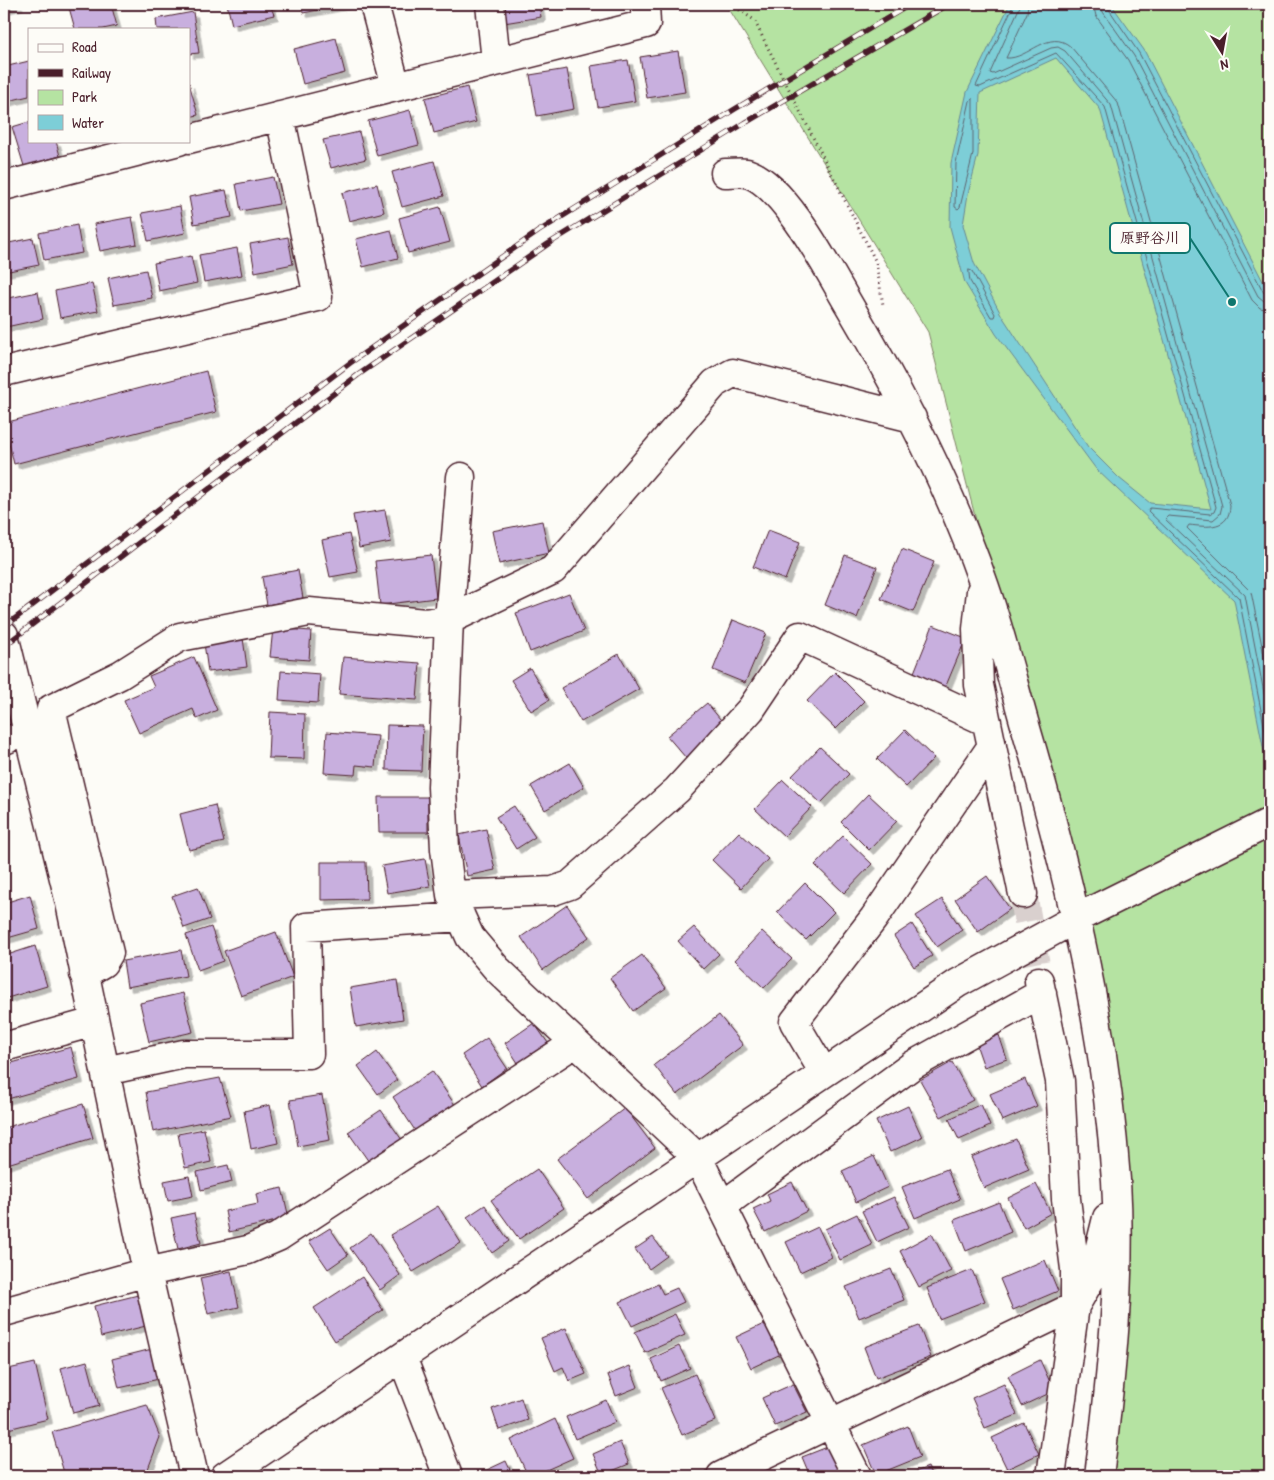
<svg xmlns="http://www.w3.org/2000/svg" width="1274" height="1480" viewBox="0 0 1274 1480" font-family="'Patrick Hand','Klee One',sans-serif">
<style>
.green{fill:#b5e3a2;stroke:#808166}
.water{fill:#7dced7;stroke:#698892;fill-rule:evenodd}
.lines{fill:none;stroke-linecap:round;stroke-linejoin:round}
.shore{stroke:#5e6570;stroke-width:1}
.building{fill:#c8afde;stroke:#4a1f2b;filter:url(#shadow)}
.minor-tunnel{stroke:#d9d0ce;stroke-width:28;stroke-dasharray:28 14;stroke-linecap:butt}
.minor-casing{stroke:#4a1f2b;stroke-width:31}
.path{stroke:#4a1f2b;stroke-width:3;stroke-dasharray:1 4;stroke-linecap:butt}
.minor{stroke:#fdfcf7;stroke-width:28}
.rail-casing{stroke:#4a1f2b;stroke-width:5.5}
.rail{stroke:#fdfcf7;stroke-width:4;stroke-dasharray:11;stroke-linecap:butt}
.leader{fill:none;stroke:#0f766e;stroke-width:2}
.callout-dot{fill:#0f766e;stroke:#fdfcf7;stroke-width:2}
.callout{fill:#fdfcf7;stroke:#0f766e;stroke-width:2}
.callout-label{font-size:15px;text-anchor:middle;font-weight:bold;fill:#4a1f2b}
</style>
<defs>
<filter id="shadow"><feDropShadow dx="4.5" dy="4.5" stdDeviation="0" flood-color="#0004"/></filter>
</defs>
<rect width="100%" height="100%" fill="#fdfcf7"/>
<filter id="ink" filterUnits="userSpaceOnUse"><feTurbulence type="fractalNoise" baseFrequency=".02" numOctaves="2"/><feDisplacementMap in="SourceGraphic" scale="10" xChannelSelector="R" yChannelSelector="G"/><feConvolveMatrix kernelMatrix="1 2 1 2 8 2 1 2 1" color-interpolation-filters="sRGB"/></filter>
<g filter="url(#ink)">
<path class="green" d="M 726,4 L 1270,4 L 1270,1476 L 1114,1476 L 1118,1077 L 928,332 Z"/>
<path class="water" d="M 1010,4 L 1111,4 L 1144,50 L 1270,295 L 1270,782 L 1234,600 L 1096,469 L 996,334 L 965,283 L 950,227 L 951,163 L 967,92 ZM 1056,58 L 1100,109 L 1211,509 L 1150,503 L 1119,478 L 1088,447 L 1002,316 L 974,263 L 963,225 L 968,194 L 978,155 L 980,93 Z"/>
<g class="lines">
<path class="shore" d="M 1014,4 L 976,86 L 980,87 L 1056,53 L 1105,107 L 1216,507 L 1214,512 L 1210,514 L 1150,508 L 1148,511 L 1239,598 L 1270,756
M 1021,4 L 990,73 L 993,74 L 1051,48 L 1058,47 L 1065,51 L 1111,105 L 1222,506 L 1220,514 L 1213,520 L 1168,516 L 1165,519 L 1245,595 L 1270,724
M 1028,4 L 1027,13 L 1006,58 C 1028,60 1049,27 1071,47 L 1118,103 L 1230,505 C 1230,530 1207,527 1189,525 L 1187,528 L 1251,592 L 1270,685
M 1093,4 L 1096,16 L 1128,60 L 1252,300 L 1260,308 L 1270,310
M 1101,4 L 1103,12 L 1134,56 L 1258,296 L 1264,301 L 1270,302
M 1107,4 L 1108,8 L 1139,53 L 1264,293 L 1270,296
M 973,99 L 973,154 L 960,207 L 958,209 L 955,207 L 956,163 L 970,101 Z
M 969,270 L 972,271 L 995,314 L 994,317 L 991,317 L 970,281 Z"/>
</g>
<path class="building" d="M 4,4 L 18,4 L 19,5 L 4,9 Z
M 68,4 L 111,4 L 117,26 L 103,29 L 75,29 Z
M 227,4 L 270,4 L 274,15 L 232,25 Z
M 301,4 L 344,4 L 344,5 L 303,13 Z
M 501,4 L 539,4 L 541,17 L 504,23 Z
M 193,12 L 199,53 L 189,54 L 189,29 L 157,29 L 156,19 Z
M 336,38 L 345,73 L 303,84 L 294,49 Z
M 678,51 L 685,92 L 647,98 L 640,57 Z
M 628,60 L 635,101 L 598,107 L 591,66 Z
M 29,61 L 29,96 L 4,102 L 4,67 Z
M 567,69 L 574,109 L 537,116 L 530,75 Z
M 189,83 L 198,115 L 189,117 Z
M 467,87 L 476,122 L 434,133 L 425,98 Z
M 410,110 L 419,145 L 377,156 L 368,121 Z
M 29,122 L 29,141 L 56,141 L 60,156 L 24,166 L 12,127 Z
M 359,132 L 366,159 L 331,168 L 323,140 Z
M 4,145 L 8,166 L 4,167 Z
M 434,161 L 444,196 L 402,207 L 392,172 Z
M 273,177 L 279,204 L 241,211 L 236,184 Z
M 377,184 L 384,212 L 349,221 L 342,193 Z
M 226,190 L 232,217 L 194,224 L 189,197 Z
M 180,206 L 185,233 L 148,241 L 142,213 Z
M 440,207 L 450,242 L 408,253 L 399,218 Z
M 132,217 L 137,244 L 100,251 L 94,224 Z
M 77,225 L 82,253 L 44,260 L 39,233 Z
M 391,230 L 398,258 L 363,267 L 356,239 Z
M 288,237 L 293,264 L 255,272 L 250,244 Z
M 33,238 L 39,265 L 4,272 L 4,244 Z
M 237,248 L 242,275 L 204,282 L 199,255 Z
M 191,256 L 197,283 L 159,291 L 154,263 Z
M 146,270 L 152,298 L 114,305 L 108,278 Z
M 92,283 L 98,311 L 60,318 L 55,291 Z
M 38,292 L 43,319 L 6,327 L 4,299 Z
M 206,371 L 216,412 L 14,464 L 4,423 Z
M 385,510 L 391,542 L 359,548 L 353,515 Z
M 542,521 L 549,553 L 499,564 L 492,531 Z
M 768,530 L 800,542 L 785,580 L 753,567 Z
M 349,534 L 358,572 L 330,577 L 322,540 Z
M 902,549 L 934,562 L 913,612 L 881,599 Z
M 431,555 L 436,598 L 380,605 L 375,561 Z
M 845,555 L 877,567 L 857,618 L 825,605 Z
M 298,570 L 303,598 L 267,605 L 262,577 Z
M 569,593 L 584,631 L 530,652 L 516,613 Z
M 733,620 L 766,633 L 745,683 L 713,670 Z
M 933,625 L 966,638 L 945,688 L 913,675 Z
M 273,628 L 311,631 L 309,660 L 270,657 Z
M 243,638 L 247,667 L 208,672 L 204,643 Z
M 619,654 L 639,689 L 581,722 L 561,688 Z
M 194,657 L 217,710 L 197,719 L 193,709 L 139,733 L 124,700 L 154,687 L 149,676 Z
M 343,657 L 420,663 L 417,700 L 339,694 Z
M 530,668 L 549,700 L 531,711 L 511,680 Z
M 281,671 L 320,674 L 318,703 L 279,700 Z
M 835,672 L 864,701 L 836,729 L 807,701 Z
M 707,703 L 725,725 L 686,758 L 667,736 Z
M 270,712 L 305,714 L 304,759 L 268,758 Z
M 387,725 L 423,726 L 421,771 L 386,770 Z
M 905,730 L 934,758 L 906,787 L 877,759 Z
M 327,732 L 378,736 L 375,767 L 356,765 L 355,775 L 324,773 Z
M 820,747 L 849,774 L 821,803 L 792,776 Z
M 570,763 L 584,787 L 545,810 L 531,786 Z
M 783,780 L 812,807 L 784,836 L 755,809 Z
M 868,794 L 897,821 L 869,850 L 841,822 Z
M 378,797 L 428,797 L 428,832 L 379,832 Z
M 215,805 L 224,842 L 189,850 L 180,814 Z
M 514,806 L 535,837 L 516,849 L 496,817 Z
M 486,829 L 495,870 L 467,876 L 459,835 Z
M 739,832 L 768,859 L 741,888 L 712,860 Z
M 843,836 L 872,864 L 844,893 L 815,865 Z
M 425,859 L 430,886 L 387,893 L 382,866 Z
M 321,862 L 366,862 L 367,899 L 321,900 Z
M 987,876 L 1010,909 L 978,932 L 955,899 Z
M 805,883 L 834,912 L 806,940 L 777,912 Z
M 198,887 L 210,919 L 184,928 L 172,896 Z
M 30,895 L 39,929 L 4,939 L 4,903 Z
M 942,899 L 962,930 L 937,947 L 916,916 Z
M 567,905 L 589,937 L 543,970 L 521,937 Z
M 912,924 L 932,956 L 914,967 L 894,936 Z
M 211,927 L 223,961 L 198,970 L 186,935 Z
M 694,927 L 719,954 L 703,969 L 678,941 Z
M 762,931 L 792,959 L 764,988 L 735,960 Z
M 276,932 L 293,977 L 241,996 L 224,951 Z
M 35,946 L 47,986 L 4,999 L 4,956 Z
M 181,950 L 186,976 L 127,987 L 123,961 Z
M 642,955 L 666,988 L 633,1011 L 610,978 Z
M 397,980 L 403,1019 L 356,1027 L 350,988 Z
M 183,993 L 193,1032 L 149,1042 L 140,1003 Z
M 719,1015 L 743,1045 L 677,1095 L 654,1065 Z
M 534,1023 L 548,1043 L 518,1063 L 505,1043 Z
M 999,1035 L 1007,1059 L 984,1067 L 976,1044 Z
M 487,1038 L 507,1068 L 482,1086 L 462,1055 Z
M 71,1047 L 79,1079 L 4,1100 L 4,1065 Z
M 377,1052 L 397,1080 L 378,1094 L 358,1066 Z
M 952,1062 L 973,1100 L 941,1117 L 920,1080 Z
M 432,1071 L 455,1105 L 416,1132 L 393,1097 Z
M 220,1078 L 231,1116 L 153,1132 L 146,1092 Z
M 1025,1079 L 1037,1106 L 1002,1121 L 990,1094 Z
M 322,1095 L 330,1140 L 298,1146 L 290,1100 Z
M 83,1104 L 93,1138 L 4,1165 L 4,1128 Z
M 981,1104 L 990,1126 L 959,1140 L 949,1119 Z
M 270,1105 L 278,1143 L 251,1149 L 244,1111 Z
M 908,1106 L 922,1137 L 890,1152 L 876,1121 Z
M 625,1108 L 655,1148 L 588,1199 L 557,1159 Z
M 381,1110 L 402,1140 L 369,1162 L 348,1132 Z
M 204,1129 L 211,1162 L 185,1168 L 178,1134 Z
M 1016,1139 L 1029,1169 L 984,1188 L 971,1157 Z
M 874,1156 L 888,1187 L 856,1202 L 842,1171 Z
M 228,1165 L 232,1182 L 201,1190 L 197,1172 Z
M 537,1169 L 564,1208 L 519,1239 L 491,1200 Z
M 947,1169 L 960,1199 L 915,1218 L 902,1187 Z
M 189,1176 L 193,1196 L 168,1201 L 164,1181 Z
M 792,1182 L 807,1211 L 765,1232 L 753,1209 L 770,1201 L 767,1194 Z
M 1036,1184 L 1051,1213 L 1024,1228 L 1008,1198 Z
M 282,1188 L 289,1218 L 229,1232 L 225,1211 L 258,1204 L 256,1194 Z
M 894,1197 L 909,1227 L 877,1242 L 862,1211 Z
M 999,1202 L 1011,1232 L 966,1251 L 954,1220 Z
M 485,1205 L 509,1241 L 492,1253 L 467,1217 Z
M 438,1206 L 461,1243 L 413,1272 L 390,1235 Z
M 194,1213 L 201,1243 L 178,1249 L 171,1218 Z
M 857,1214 L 872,1245 L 840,1260 L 825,1229 Z
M 818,1227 L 832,1257 L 800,1272 L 786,1242 Z
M 330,1228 L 348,1255 L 328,1269 L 309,1241 Z
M 371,1233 L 400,1275 L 380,1290 L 350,1248 Z
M 932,1234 L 951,1271 L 919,1287 L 900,1251 Z
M 653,1237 L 667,1256 L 649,1269 L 635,1249 Z
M 1045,1260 L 1058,1291 L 1013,1310 L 1000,1279 Z
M 891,1269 L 904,1300 L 859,1318 L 846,1287 Z
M 972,1270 L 985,1301 L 939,1319 L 927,1288 Z
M 231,1271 L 239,1307 L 208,1314 L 200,1278 Z
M 362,1277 L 383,1310 L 335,1341 L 314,1308 Z
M 658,1284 L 663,1294 L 677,1288 L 684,1302 L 632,1326 L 620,1302 Z
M 138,1295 L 146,1326 L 101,1337 L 94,1306 Z
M 675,1314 L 685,1335 L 645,1353 L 635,1332 Z
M 768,1322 L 783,1353 L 751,1368 L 736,1337 Z
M 919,1326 L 931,1357 L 876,1378 L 864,1347 Z
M 566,1328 L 586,1374 L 569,1381 L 563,1367 L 555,1371 L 541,1338 Z
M 679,1346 L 690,1368 L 661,1381 L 651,1359 Z
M 152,1349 L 159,1379 L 119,1388 L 112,1359 Z
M 1040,1360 L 1054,1391 L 1022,1406 L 1008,1376 Z
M 87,1361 L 99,1406 L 73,1413 L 61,1368 Z
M 35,1363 L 48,1419 L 4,1430 L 4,1370 Z
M 630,1366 L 638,1387 L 616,1396 L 608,1375 Z
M 695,1374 L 715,1421 L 682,1435 L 661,1388 Z
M 793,1384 L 807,1412 L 775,1426 L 762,1398 Z
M 1004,1384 L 1017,1415 L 985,1428 L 972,1398 Z
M 521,1398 L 528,1420 L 499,1430 L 492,1409 Z
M 606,1400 L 615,1422 L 575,1439 L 566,1417 Z
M 147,1405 L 160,1437 L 148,1469 L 129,1476 L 65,1476 L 52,1432 Z
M 555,1419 L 573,1458 L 533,1476 L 528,1476 L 511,1440 Z
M 1024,1423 L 1039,1454 L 1007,1469 L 992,1438 Z
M 908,1426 L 920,1457 L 876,1475 L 863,1445 Z
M 620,1442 L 629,1464 L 602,1475 L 593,1454 Z
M 830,1446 L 840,1469 L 823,1476 L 810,1476 L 802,1457 Z
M 506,1461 L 513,1476 L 474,1476 Z
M 928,1467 L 932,1476 L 905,1476 Z"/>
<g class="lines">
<path class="minor-tunnel" d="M 1023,894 L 1039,981"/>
<defs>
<path id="minor" d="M 374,4 L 396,87
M 490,4 L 496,61
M 189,139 L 646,24 L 645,4
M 725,173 C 732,173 741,172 747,173 C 785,185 829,271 849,305 C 901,393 948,483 982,579 C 1002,634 1015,693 1032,749 C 1072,890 1106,1033 1116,1180 C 1122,1279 1111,1378 1099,1476
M 4,186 L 179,141
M 4,372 L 318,297 L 280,116
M 461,477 L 449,620 L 442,787 L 445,849 L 451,895 L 470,937 L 497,969 L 698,1158 L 857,1476
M 981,591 L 977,629 L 979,685 L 1023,894
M 4,635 L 70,903 L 147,1272 L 194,1476
M 4,740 L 7,739
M 451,895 L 553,891 L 570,885 L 677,790 L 751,709 L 800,636 L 987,722
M 84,974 L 103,963 L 109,953 L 51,709 L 120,675 L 180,637 L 309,612 L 425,623 L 449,620 L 553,570 L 715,383 L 733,373 L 912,418
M 1039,981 L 1060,1081 L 1066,1199 L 1075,1269 L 1075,1306 L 1051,1476
M 4,1047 L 94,1022
M 105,1071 L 184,1054 L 309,1054 L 306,927 L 461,917
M 824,1073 L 794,1022 L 874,918 L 992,746
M 722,1206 L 913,1065 L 1042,993
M 4,1312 L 147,1272 L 248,1250 L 278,1237 L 575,1043
M 402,1357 L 448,1476
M 225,1476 L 958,983 L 1077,918 L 1270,822
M 721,1476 L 1075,1306 L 1093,1275 L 1107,1218"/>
</defs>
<use href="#minor" class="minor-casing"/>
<path class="path" d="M 731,4 L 754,20 L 876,262 L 883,305"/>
<use href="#minor" class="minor"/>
<defs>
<path id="rail" d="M 4,627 L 350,363 L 539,231 L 735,109 L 911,4
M 4,646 L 358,375 L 548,244 L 745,123 L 949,4"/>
</defs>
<use href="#rail" class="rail-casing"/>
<use href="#rail" class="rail"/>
</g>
</g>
<path class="leader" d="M1232 302L1190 238"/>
<circle class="callout-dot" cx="1232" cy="302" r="5"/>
<rect class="callout" x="1110" y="223" width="80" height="30" rx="5"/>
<g class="callout-label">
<text x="1150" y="243">原野谷川</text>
</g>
<rect width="1274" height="1480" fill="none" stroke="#fdfcf7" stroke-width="20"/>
<rect x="10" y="10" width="1254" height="1460" fill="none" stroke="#4a1f2b" stroke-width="2" filter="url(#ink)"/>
<rect x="28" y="28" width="162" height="115" fill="#fdfcf7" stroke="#b5a4a5"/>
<rect x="38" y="44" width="25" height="8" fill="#fdfcf7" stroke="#b5a4a5"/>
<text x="72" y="52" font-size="15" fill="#4a1f2b">Road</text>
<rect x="38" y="69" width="25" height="8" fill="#4a1f2b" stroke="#b5a4a5"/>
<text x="72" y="78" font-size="15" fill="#4a1f2b">Railway</text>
<rect x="38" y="90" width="25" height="15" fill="#b5e3a2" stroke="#b5a4a5"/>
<text x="72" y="102" font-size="15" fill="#4a1f2b">Park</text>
<rect x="38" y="115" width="25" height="15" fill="#7dced7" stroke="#b5a4a5"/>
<text x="72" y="128" font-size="15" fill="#4a1f2b">Water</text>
<g transform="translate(1222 52) rotate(169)" stroke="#fdfcf7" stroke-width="4" paint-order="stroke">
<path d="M0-4L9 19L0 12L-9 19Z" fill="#4a1f2b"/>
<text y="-8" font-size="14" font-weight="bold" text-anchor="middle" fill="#4a1f2b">N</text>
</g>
</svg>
